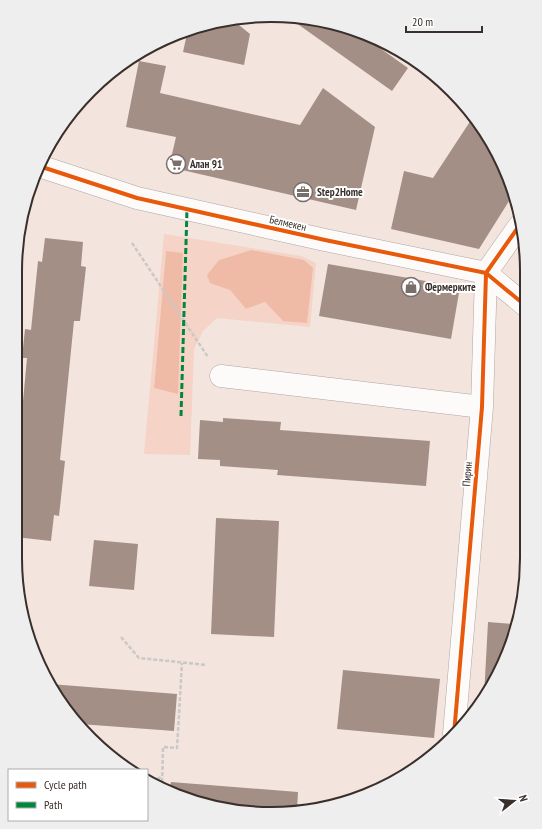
<svg xmlns="http://www.w3.org/2000/svg" width="542" height="829" viewBox="0 0 542 829" font-family="'PT Sans Narrow',sans-serif">
<style>
.green{fill:#f5d3c6;fill-rule:evenodd}
.forest{fill:#efbba7}
.building{fill:#a48f87}
.lines{fill:none;stroke-linecap:round;stroke-linejoin:round}
.minor-casing{stroke:#b0a5a0;stroke-width:23}
.path{stroke:#cbc8c6;stroke-width:2.5;stroke-dasharray:4 2;stroke-linecap:butt}
.minor{stroke:#fdfbfa;stroke-width:22}
.quiet{stroke:#00873e;stroke-width:3;stroke-dasharray:6 3;stroke-linecap:butt}
.cycleway-casing{stroke:#fff;stroke-width:6}
.cycleway{stroke:#e8590c;stroke-width:4}
.labels{text-anchor:middle;dominant-baseline:central;stroke-width:4;stroke-linejoin:round;paint-order:stroke}
.poi-label{font-size:11px;font-weight:bold;fill:#392f2b;stroke:#fff;text-anchor:start}
.street-label{font-size:11px;fill:#392f2b;stroke:#fff}
.rim{fill:none;stroke:#392f2b;stroke-width:2}
</style>
<rect width="100%" height="100%" fill="#f3e4de"/>
<path class="green" d="M 164,234 L 301,256 L 316,263 L 310,327 L 217,318 L 203,331 L 194,349 L 190,455 L 144,454 ZM 251,250 L 283,321 L 265,302 L 246,309 L 230,290 L 219,260 ZM 166,251 L 183,254 L 177,393 L 154,388 Z"/>
<path class="forest" d="M 251,250 L 304,260 L 313,268 L 307,323 L 283,321 L 265,302 L 246,309 L 230,290 L 210,283 L 207,275 L 219,260 Z
M 166,251 L 183,253 L 178,394 L 154,388 Z"/>
<path class="building" d="M 292,20 L 353,29 L 408,68 L 392,91 Z
M 234,21 L 250,34 L 244,65 L 183,52 L 187,34 Z
M 139,61 L 166,66 L 160,93 L 300,125 L 323,88 L 375,127 L 356,210 L 169,167 L 176,137 L 126,127 Z
M 471,120 L 501,158 L 511,198 L 479,249 L 391,229 L 404,171 L 433,178 Z
M 45,238 L 83,242 L 81,266 L 86,267 L 80,321 L 74,321 L 60,460 L 65,461 L 59,516 L 54,515 L 51,541 L 15,537 L 16,466 L 18,441 L 16,441 L 16,412 L 22,412 L 27,358 L 22,358 L 25,329 L 31,330 L 38,261 L 42,262 Z
M 328,264 L 460,287 L 451,339 L 319,316 Z
M 223,418 L 281,422 L 280,430 L 430,441 L 426,486 L 277,475 L 278,470 L 220,466 L 220,460 L 198,459 L 200,420 L 223,422 Z
M 216,518 L 279,521 L 274,637 L 211,634 Z
M 94,540 L 138,544 L 134,590 L 89,586 Z
M 488,622 L 515,624 L 501,671 L 484,696 Z
M 343,670 L 440,679 L 434,738 L 337,729 Z
M 50,684 L 177,694 L 174,731 L 80,724 L 58,700 Z
M 171,782 L 298,792 L 297,811 L 254,813 L 173,795 L 169,792 Z"/>
<g class="lines">
<defs>
<path id="minor" d="M 39,166 L 137,198 L 325,240 L 486,273 L 526,306
M 221,376 L 482,407
M 454,734 L 482,407 L 486,273 L 519,226"/>
</defs>
<use href="#minor" class="minor-casing"/>
<path class="path" d="M 132,243 L 208,357
M 121,637 L 139,658 L 207,665
M 152,782 L 163,776
M 162,788 L 163,747 L 177,748 L 182,663"/>
<use href="#minor" class="minor"/>
<path class="quiet" d="M 181,416 L 187,209"/>
<defs>
<path id="cycleway" d="M 39,166 L 137,198 L 325,240 L 486,273 L 526,306
M 454,734 L 482,407 L 486,273 L 519,226"/>
</defs>
<use href="#cycleway" class="cycleway-casing"/>
<use href="#cycleway" class="cycleway"/>
</g>
<defs>
<symbol id="supermarket-ring" viewBox="-11 -11 22 22"><circle r="9.5" fill="#fff" stroke="#7a6e6a" stroke-width="1.5"/><path d="M-6-5.5h2.5l.6 2H6L4.5 2H-2.5L-4.4-4H-6ZM-1.5 3.2a1.3 1.3 0 1 0 .1 0ZM3 3.2a1.3 1.3 0 1 0 .1 0Z" fill="#7a6e6a"/></symbol>
<symbol id="office-ring" viewBox="-11 -11 22 22"><circle r="9.5" fill="#fff" stroke="#7a6e6a" stroke-width="1.5"/><path d="M-6-3h4V-5.5h4V-3h4V5H-6ZM-1-4.5V-3h2v-1.5ZM-6 0V1H6V0Z" fill="#7a6e6a"/></symbol>
<symbol id="shop-ring" viewBox="-11 -11 22 22"><circle r="9.5" fill="#fff" stroke="#7a6e6a" stroke-width="1.5"/><path d="M-5-2.5h2.3a2.7 3.5 0 0 1 5.4 0H5L5.5 6h-11ZM-1.5-2.5h3a1.5 2.3 0 0 0-3 0Z" fill="#7a6e6a"/></symbol>
</defs>
<g fill-rule="evenodd">
<use href="#supermarket-ring" x="165" y="153" width="22" height="22"/>
<use href="#office-ring" x="292" y="181" width="22" height="22"/>
<use href="#shop-ring" x="400" y="276" width="22" height="22"/>
</g>
<g class="labels">
<g class="poi-label">
<text x="190" y="164">Алан 91</text>
<text x="317" y="192">Step2Home</text>
<text x="425" y="287">Фермерките</text>
</g>
<g class="street-label">
<text transform="translate(288 223) rotate(13)">Белмекен</text>
<text transform="translate(467 474) rotate(-85)">Пирин</text>
</g>
</g>
<path d="M0 0H542V829H0ZM271 22H271A249 249 0 0 1 520 271V558A249 249 0 0 1 271 807H271A249 249 0 0 1 22 558V271A249 249 0 0 1 271 22Z" fill="#efeeee" fill-rule="evenodd"/>
<path class="rim" d="M271 22H271A249 249 0 0 1 520 271V558A249 249 0 0 1 271 807H271A249 249 0 0 1 22 558V271A249 249 0 0 1 271 22Z"/>
<rect x="8" y="769" width="140" height="52" fill="#ffffff" stroke="#b0acaa"/>
<rect x="16" y="782" width="20" height="6" fill="#e8590c" stroke="#b0acaa"/>
<text x="44" y="789" font-size="12" fill="#392f2b">Cycle path</text>
<rect x="16" y="802" width="20" height="6" fill="#00873e" stroke="#b0acaa"/>
<text x="44" y="809" font-size="12" fill="#392f2b">Path</text>
<g transform="translate(514 801) rotate(73)" stroke="#ffffff" stroke-width="3" paint-order="stroke">
<path d="M0-3L7 15L0 10L-7 15Z" fill="#392f2b"/>
<text y="-6" font-size="11" font-weight="bold" text-anchor="middle" fill="#392f2b">N</text>
</g>
<path d="M406 26v6h76v-6" fill="none" stroke="#392f2b" stroke-width="2"/>
<text x="412" y="26" font-size="12" fill="#392f2b" stroke="#ffffff" stroke-width="3" paint-order="stroke">20 m</text>
</svg>
